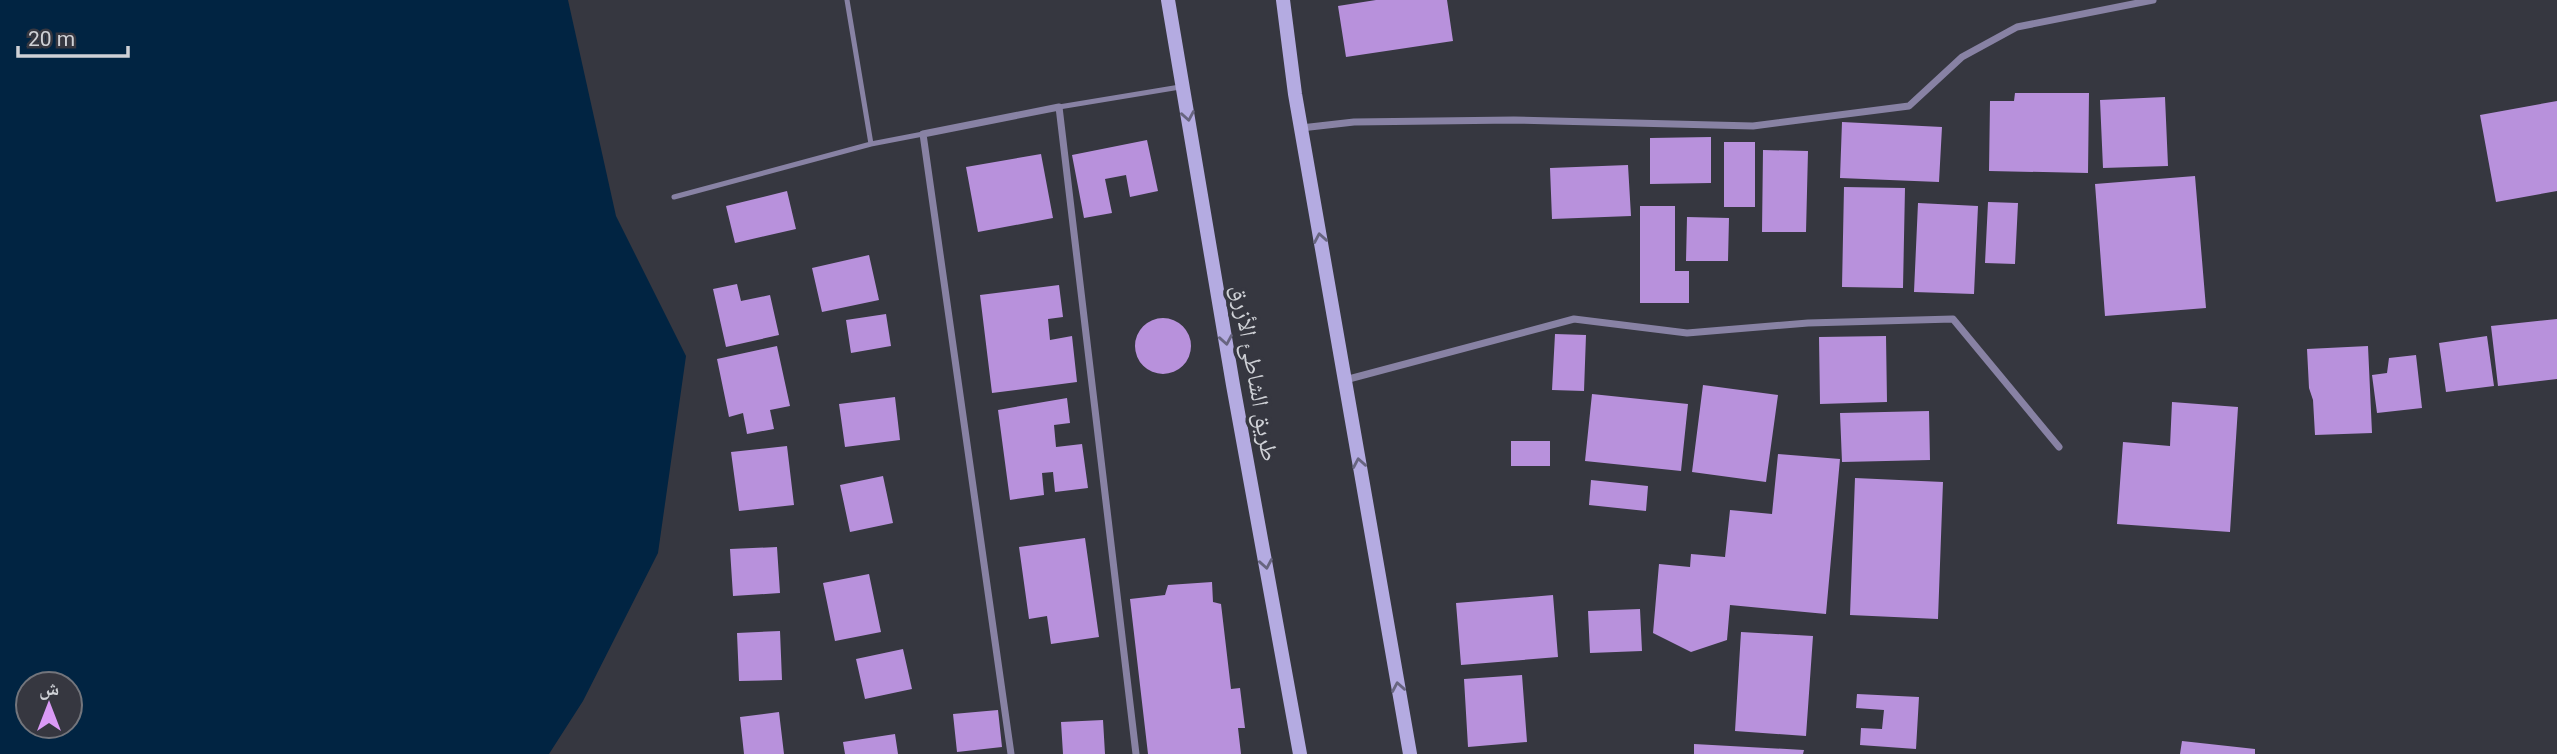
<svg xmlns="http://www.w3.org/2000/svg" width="2557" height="754" viewBox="0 0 2557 754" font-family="Roboto,'Noto Naskh Arabic',sans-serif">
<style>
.water{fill:#012442;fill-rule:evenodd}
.building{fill:#b891dc}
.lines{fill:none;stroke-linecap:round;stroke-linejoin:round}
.lane{stroke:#8882a4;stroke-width:5}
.street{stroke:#8882a4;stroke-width:7}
.secondary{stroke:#b4abe1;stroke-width:14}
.oneway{stroke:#686580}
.labels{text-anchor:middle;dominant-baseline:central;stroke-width:7;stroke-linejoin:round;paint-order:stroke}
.street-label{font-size:24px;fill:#cfd1d6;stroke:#363740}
</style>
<rect width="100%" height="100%" fill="#363740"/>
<path class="water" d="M 0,0 L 568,0 L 616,216 L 686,356 L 658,553 L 583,701 L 549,754 L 0,754 ZM 28,684 L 70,684 L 70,726 L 28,726 Z"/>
<path class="building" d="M 1376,0 L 1447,0 L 1453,41 L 1346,57 L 1338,6 Z
M 2015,93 L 2089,93 L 2088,173 L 1989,171 L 1990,101 L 2014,101 Z
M 2165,97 L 2168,166 L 2103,168 L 2100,100 Z
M 2557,101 L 2557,191 L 2496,202 L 2480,115 Z
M 1842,122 L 1942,127 L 1939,182 L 1840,178 Z
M 1711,137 L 1711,183 L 1650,184 L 1650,138 Z
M 1147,140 L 1158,191 L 1130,197 L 1126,175 L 1105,179 L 1112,213 L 1084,218 L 1072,155 Z
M 1724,142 L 1755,142 L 1755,207 L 1724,207 Z
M 1763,150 L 1808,151 L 1806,232 L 1762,232 Z
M 1041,154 L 1053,218 L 978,232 L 966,167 Z
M 1628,165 L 1631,216 L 1552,219 L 1550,168 Z
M 2195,176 L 2206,308 L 2105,316 L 2095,184 Z
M 1844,187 L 1905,188 L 1903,288 L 1842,287 Z
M 787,191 L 796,229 L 735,243 L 726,206 Z
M 1988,202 L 2018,203 L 2015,264 L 1985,263 Z
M 1918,203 L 1978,206 L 1974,294 L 1914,292 Z
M 1640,206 L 1675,206 L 1675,271 L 1689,271 L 1689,303 L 1640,303 Z
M 1687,217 L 1729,218 L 1728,261 L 1686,261 Z
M 869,255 L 879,300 L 822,312 L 812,268 Z
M 737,284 L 741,301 L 770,295 L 779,335 L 726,347 L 713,289 Z
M 1059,285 L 1063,317 L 1048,319 L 1050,340 L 1072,336 L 1077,382 L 992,393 L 980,295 Z
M 886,314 L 891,346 L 851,353 L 846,320 Z
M1135 346a28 28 0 1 1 56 0a28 28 0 1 1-56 0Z
M 2557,319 L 2557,379 L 2498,386 L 2491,326 Z
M 1555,334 L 1586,335 L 1584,391 L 1552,390 Z
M 1886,336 L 1887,402 L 1820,404 L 1819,337 Z
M 2487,336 L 2494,386 L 2446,392 L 2439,343 Z
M 777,346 L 790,406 L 770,410 L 774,429 L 747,434 L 743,413 L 729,417 L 717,359 Z
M 2368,346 L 2372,433 L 2315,435 L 2313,400 L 2309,388 L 2307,349 Z
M 2416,355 L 2422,408 L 2377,413 L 2372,375 L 2387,373 L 2389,358 Z
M 1703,385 L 1778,395 L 1766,482 L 1692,472 Z
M 1592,394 L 1688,404 L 1681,471 L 1585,461 Z
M 895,397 L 900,440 L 845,447 L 839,404 Z
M 1067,398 L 1070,423 L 1054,425 L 1056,447 L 1082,444 L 1088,488 L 1055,492 L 1053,472 L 1042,473 L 1044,495 L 1010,500 L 998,410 Z
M 2172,402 L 2238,407 L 2230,532 L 2117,524 L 2123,442 L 2170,446 Z
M 1929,411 L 1930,460 L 1842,462 L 1840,413 Z
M 1511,441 L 1550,441 L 1550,466 L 1511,466 Z
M 787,446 L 794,505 L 739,511 L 731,452 Z
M 1778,454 L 1840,459 L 1826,614 L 1730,605 L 1727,640 L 1691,652 L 1653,633 L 1659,564 L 1690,567 L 1691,554 L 1725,557 L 1730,510 L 1772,514 Z
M 883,476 L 893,523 L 850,532 L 840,485 Z
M 1855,478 L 1943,482 L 1938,619 L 1850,615 Z
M 1591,480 L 1648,486 L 1646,511 L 1589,505 Z
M 1085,538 L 1099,637 L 1051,644 L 1047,616 L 1029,619 L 1019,547 Z
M 777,547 L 780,593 L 733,596 L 730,549 Z
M 869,574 L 881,632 L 835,641 L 823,583 Z
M 1212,582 L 1213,602 L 1221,604 L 1231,689 L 1240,688 L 1245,728 L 1238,728 L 1241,754 L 1148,754 L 1130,599 L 1165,595 L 1168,585 Z
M 1553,595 L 1558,657 L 1461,665 L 1456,603 Z
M 1640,609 L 1642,651 L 1590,653 L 1588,611 Z
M 780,631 L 782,680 L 739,681 L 737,633 Z
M 1741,632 L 1813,636 L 1806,736 L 1735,731 Z
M 903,649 L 912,689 L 865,699 L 856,659 Z
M 1522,675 L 1527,742 L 1468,747 L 1464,679 Z
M 1857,694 L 1919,697 L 1916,749 L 1860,745 L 1861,728 L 1882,729 L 1884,710 L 1856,708 Z
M 998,710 L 1002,747 L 957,752 L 953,714 Z
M 779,712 L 784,754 L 744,754 L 740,717 Z
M 1103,720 L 1105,754 L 1063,754 L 1061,722 Z
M 895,734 L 898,754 L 845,754 L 843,742 Z
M 2182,741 L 2255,749 L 2255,754 L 2180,754 Z
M 1694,744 L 1804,750 L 1803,754 L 1694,754 Z"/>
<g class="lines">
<path class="lane" d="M 847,0 L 871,144 L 923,134
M 1059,107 L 1180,87
M 674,197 L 871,144"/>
<path class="street" d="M 1301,128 L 1354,122 L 1514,120 L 1753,126 L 1909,106 L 1962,57 L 2017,27 L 2153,0
M 1345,380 L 1574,319 L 1687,333 L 1808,323 L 1953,319 L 2059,447
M 1011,754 L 923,134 L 1059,107 L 1136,754"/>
<path class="secondary" d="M 1168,0 L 1233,385 L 1300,754
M 1283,0 L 1295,94 L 1410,754"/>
</g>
<defs><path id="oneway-chevron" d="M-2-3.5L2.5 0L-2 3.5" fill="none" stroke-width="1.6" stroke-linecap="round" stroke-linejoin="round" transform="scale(1.75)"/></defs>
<g class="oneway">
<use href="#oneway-chevron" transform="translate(1188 116) rotate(80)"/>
<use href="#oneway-chevron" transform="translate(1320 238) rotate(-100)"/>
<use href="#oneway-chevron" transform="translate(1226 340) rotate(80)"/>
<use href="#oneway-chevron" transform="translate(1359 463) rotate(-100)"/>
<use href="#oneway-chevron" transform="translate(1266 564) rotate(80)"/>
<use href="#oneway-chevron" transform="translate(1398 687) rotate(-100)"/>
</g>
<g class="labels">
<g class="street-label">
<text transform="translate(1255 373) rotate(80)">طريق الشاطئ الأزرق</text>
</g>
</g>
<g transform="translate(49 705)"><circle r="33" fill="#363740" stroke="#73757c" stroke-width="2"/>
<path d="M0-5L12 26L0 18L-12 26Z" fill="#da9af6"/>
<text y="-10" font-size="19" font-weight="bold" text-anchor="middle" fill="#cfd1d6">ش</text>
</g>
<path d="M18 46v10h110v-10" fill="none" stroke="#cfd1d6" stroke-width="3.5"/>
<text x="28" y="46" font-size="21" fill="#cfd1d6" stroke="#363740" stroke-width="5" paint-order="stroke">20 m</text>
</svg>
